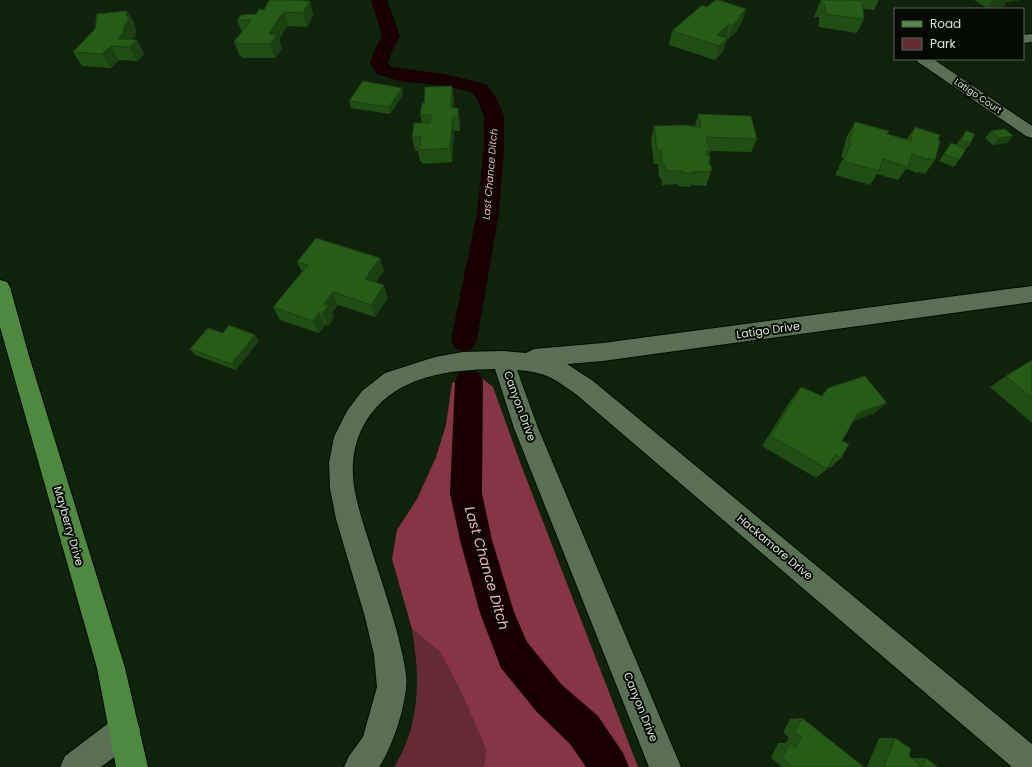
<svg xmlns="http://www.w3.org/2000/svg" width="1032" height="767" viewBox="0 0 1032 767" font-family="Poppins,sans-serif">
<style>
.green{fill:#652b35}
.forest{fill:#873544}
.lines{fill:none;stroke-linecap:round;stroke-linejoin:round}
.canal{fill:#180002;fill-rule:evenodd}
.minor-casing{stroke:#000b00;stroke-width:2}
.major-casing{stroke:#000b00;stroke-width:2}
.minor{fill:#5a7055;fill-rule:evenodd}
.major{fill:#4f8941;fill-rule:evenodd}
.wall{fill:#214e15}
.shaded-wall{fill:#1b4011}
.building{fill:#265b18;stroke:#1b4011}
.labels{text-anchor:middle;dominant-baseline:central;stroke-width:4;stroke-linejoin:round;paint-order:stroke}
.far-street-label{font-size:9px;fill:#dae6d7;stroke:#040a03}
.far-water-label{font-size:10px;font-style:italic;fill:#f8afb8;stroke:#040a03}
.street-label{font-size:11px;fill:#dae6d7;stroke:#040a03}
.near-water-label{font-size:14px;font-style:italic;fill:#f8afb8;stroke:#040a03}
</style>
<rect width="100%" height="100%" fill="#10220b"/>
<path class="green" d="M 412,629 L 440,652 L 460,690 L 486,749 L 484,767 L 394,767 C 421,724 420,677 412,629 Z"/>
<path class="forest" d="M 469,378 L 483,379 L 493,387 L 521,465 L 638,767 L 484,767 L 486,749 L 460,690 L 440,652 L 412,629 L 392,559 L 397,530 L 417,499 L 436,457 L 446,425 L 452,383 Z"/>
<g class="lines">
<path class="canal" d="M 371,0 L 387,0 L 400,36 L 392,51 L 388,63 L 392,67 L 444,74 L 486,84 L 497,99 L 504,116 L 504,146 L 499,213 L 477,340 L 473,348 L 464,351 L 455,348 L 451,340 L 477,213 L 484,146 L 484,116 L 477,99 L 472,92 L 444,86 L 400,81 L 378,75 L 370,64 L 374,51 L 382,36 Z
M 469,369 L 479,373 L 483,381 L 482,493 L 492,540 L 514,612 L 527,642 L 562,685 L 598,716 L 623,753 L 629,767 L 586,767 L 570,744 L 536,711 L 501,668 L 480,613 L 460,540 L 450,493 L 455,381 L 459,373 Z"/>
<defs>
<path id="minor" d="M 1032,34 L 1032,42 L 1023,43 L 1023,35 Z
M 916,59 L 933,59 L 1032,126 L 1032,138 L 1026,136 L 918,62 Z
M 1032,286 L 1032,302 L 603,361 L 567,364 L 593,381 L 1032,744 L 1032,767 L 1012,767 L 577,395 C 555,379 546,372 517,370 L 538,428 L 681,767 L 649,767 L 514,428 L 495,369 C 449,370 400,375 370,415 C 360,429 354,445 353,463 C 351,490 362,519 370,545 C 380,577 391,608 399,640 C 402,654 408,674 406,688 C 404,711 392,748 379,767 L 344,767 L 349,756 L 363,737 L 377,687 L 374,655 L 365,617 L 336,519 L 330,488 L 329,463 L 334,437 L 347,411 L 362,391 L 385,373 L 435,357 L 463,352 L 503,351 L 526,353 L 534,349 L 603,343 Z
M 125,715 L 136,719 L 140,730 L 136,741 L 101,767 L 60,767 L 65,756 L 114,719 Z"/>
<path id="major" d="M 0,280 L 7,282 L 10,287 L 29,356 L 125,668 L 148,767 L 116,767 L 97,668 L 0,327 Z"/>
</defs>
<use href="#minor" class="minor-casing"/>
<use href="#major" class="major-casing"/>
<use href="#minor" class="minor"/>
<use href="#major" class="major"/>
</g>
<path class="wall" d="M 821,0 L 879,0 L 874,10 L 863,9 L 864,19 L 857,33 L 819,27 L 819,17 L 814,17 L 820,2 Z
M 974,0 L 1021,0 L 1006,2 L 1004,6 L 987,8 Z
M 310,1 L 313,15 L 307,27 L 289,26 L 285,29 L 279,40 L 282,49 L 275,58 L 242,58 L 241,56 L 240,56 L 234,42 L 242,32 L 237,20 L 256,14 L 264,10 Z
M 707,7 L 746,9 L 742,22 L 739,26 L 737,31 L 728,39 L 727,39 L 723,52 L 715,60 L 669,45 L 672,31 Z
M 135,24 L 134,26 L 136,29 L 135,37 L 132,38 L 132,39 L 137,40 L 144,54 L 137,61 L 119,60 L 111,68 L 82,66 L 73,52 Z
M 452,86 L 454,100 L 453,108 L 458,108 L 460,131 L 454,131 L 452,162 L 423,164 L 420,161 L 418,151 L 415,151 L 412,137 L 422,123 L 420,115 L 424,103 Z
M 402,88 L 403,95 L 390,114 L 351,108 L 349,101 Z
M 698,114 L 757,139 L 751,152 L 710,151 L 709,156 L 709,163 L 712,169 L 706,186 L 691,185 L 690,187 L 678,186 L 678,184 L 662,185 L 661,178 L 659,177 L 658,164 L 654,164 L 651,140 L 654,126 L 695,126 Z
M 855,122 L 887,134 L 907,139 L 915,127 L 938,140 L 935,160 L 925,174 L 919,172 L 918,173 L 906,169 L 898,180 L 877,174 L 870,185 L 835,175 L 843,158 L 841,157 L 847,136 Z
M 966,131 L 970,144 L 966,149 L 959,160 L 954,167 L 939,161 L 951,143 L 956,145 Z
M 991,131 L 1007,143 L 993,145 L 985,138 Z
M 380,258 L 384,271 L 376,282 L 388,298 L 375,317 L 338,305 L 332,313 L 334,317 L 328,326 L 325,325 L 319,333 L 280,320 L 273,307 L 302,272 L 297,262 Z
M 255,335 L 259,341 L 236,370 L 195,355 L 190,349 Z
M 1032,360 L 1032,423 L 990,387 L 1006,376 Z
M 801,387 L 821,396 L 828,388 L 875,413 L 853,421 L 842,441 L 841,458 L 830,468 L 828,467 L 827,469 L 816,478 L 762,446 L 792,398 Z
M 802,718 L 864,767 L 782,767 L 771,758 L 778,743 L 786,743 L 789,737 L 783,733 L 790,719 Z
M 879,738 L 895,738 L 909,756 L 911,758 L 926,758 L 937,767 L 867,767 Z"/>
<path class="shaded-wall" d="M 993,0 L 1021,0 L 1006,2 L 1004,6 L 987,8 Z
M 310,1 L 313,15 L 307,27 L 303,13 Z
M 746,9 L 742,22 L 739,26 L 737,31 L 728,39 L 733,25 L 739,16 Z
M 127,11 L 135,24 L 134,26 L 136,29 L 135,37 L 132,38 L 131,46 L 137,40 L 144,54 L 137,61 L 129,47 L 118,39 L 126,16 Z
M 285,12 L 289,26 L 285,29 L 279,40 L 282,49 L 275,58 L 270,44 L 269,34 L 281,15 Z
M 729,24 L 725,38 L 717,35 Z
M 727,38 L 723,52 L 715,60 L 719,46 Z
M 111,46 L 119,60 L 111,68 L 102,54 Z
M 452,86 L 454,100 L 453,118 L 454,131 L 452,162 L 450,148 Z
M 402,88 L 403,95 L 390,114 L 389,107 Z
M 458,108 L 460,122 L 460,131 L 458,117 Z
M 1013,136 L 1007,143 L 993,145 L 999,138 Z
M 380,258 L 384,271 L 369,292 L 365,279 Z
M 384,285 L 388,298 L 375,317 L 371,305 Z
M 333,292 L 338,305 L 332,313 L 334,317 L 328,326 L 322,314 L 324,304 Z
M 319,313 L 325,325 L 319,333 L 313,321 Z
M 255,335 L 259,341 L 236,370 L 231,364 Z
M 887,403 L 875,413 L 847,424 L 858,413 Z"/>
<path class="building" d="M 269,0 L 294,0 L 310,1 L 303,13 L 285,12 L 281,15 L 269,34 L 277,35 L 270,44 L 236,44 L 238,42 L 234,42 L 251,20 L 237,20 L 241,15 L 256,14 L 259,9 L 264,10 Z
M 715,0 L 719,0 L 746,9 L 739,16 L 742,17 L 733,25 L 729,24 L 717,35 L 727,38 L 719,46 L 672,31 L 702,5 L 707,7 Z
M 822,0 L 854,0 L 862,1 L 864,19 L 825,14 L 825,4 L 820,3 Z
M 127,11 L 126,16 L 129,16 L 127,24 L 125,24 L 123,33 L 118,39 L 137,40 L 129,47 L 111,46 L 102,54 L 73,52 L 95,29 L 97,14 Z
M 363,81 L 402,88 L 389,107 L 349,101 Z
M 452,86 L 451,108 L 458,108 L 458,117 L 453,117 L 450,148 L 421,150 L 417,147 L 420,146 L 421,136 L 412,137 L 414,123 L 430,123 L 431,115 L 420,115 L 422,103 L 424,103 L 425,87 Z
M 698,114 L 751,116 L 757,139 L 706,137 L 710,151 L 706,151 L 707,155 L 710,156 L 709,163 L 712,169 L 710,170 L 711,172 L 695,171 L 695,173 L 682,173 L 682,171 L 666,171 L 665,165 L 662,163 L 661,150 L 657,150 L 654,126 L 684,125 L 701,127 Z
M 855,122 L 889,131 L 887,134 L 911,141 L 911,133 L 913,133 L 915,127 L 940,135 L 938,140 L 940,141 L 935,160 L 928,158 L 928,160 L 912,154 L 908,167 L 883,159 L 879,171 L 843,161 L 851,144 L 849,143 Z
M 1005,129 L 1013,136 L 999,138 L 991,131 Z
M 966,131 L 975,134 L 970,144 L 961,140 Z
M 951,143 L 966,149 L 959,160 L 944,154 Z
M 316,238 L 380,258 L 365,279 L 384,285 L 371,305 L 333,292 L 324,304 L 329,305 L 322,314 L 319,313 L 313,321 L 273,307 L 308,265 L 297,262 Z
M 229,325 L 255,335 L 231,364 L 190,349 L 208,328 L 223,333 Z
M 1032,360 L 1032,398 L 1006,376 Z
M 865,376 L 887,403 L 858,413 L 842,441 L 849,444 L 841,458 L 835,455 L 827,469 L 771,436 L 801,387 L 822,396 L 828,388 Z
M 802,718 L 864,767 L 793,767 L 782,758 L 790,743 L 796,748 L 801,737 L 795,732 Z
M 895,738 L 911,749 L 909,756 L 922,767 L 926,758 L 937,767 L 884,767 Z"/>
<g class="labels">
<g class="far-street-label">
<text transform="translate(978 96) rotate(34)">Latigo Court</text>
</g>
<g class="far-water-label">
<text transform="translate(490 174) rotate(-85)">Last Chance Ditch</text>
</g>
<g class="street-label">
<text transform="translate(768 330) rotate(-8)">Latigo Drive</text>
<text transform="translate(520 406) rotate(70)">Canyon Drive</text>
<text transform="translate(69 526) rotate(74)">Mayberry Drive</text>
<text transform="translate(775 547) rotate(40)">Hackamore Drive</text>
<text transform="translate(641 707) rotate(68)">Canyon Drive</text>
</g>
<g class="near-water-label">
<text transform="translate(487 568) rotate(74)">Last Chance Ditch</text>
</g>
</g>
<rect x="894" y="8" width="130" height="52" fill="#040a03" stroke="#5a6258"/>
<rect x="902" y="21" width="20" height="6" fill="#4f8941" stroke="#5a6258"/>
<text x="930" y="28" font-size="12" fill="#dae6d7">Road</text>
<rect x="902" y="38" width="20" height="12" fill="#652b35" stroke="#5a6258"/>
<text x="930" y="48" font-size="12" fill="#dae6d7">Park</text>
</svg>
